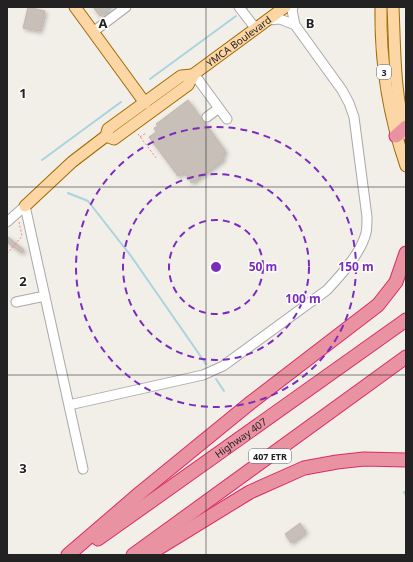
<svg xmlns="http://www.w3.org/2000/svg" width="413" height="562" viewBox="0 0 413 562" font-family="'Noto Sans',sans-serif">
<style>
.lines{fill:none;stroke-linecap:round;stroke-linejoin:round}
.stream{stroke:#aad3df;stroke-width:2}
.building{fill:#c7bfb8;stroke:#c4b6ab;filter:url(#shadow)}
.minor-casing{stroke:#a9a9a9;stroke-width:11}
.major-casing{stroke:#a06b00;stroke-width:13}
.highway-casing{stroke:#dc2a67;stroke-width:15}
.path{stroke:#fa8072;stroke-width:1;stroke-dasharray:2 2;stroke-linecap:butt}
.minor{stroke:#fff;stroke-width:9}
.major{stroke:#fcd6a4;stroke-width:11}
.highway{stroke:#e892a2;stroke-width:13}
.grid{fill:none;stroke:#222;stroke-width:1;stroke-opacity:0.55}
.ring{fill:none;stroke:#7b2cbf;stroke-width:2;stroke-dasharray:7 5}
.labels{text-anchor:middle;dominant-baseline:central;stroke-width:3;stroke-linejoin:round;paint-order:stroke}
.shield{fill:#fff;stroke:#646464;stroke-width:1}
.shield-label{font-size:9px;font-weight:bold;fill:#222}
.street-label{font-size:10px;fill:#222;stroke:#fff}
.grid-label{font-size:13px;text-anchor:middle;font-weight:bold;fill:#222;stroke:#fff;stroke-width:3;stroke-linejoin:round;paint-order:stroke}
.centre{fill:#7b2cbf;stroke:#fff;stroke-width:2}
.ring-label{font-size:12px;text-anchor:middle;font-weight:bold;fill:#7b2cbf;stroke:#fff;stroke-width:3;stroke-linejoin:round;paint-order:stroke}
</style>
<defs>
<filter id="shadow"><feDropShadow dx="2" dy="2" stdDeviation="2" flood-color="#0004"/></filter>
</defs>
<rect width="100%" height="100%" fill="#f2efe9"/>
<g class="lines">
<path class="stream" d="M 247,8 L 247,7
M 150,79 L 236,16
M 42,160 L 121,102
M 68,193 L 88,201 L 131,256 L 206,364
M 216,379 L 224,391
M 404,492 L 406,495"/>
</g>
<path class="building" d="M 28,7 L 45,11 L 40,31 L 23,28 Z
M 93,7 L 113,7 L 100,16 Z
M 188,100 L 226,152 L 222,155 L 224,159 L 192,183 L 184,172 L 178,176 L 149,137 L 156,132 L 154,128 L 158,126 L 156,124 Z
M 7,236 L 24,250 L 22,253 L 8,243 Z
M 300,523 L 306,532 L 291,543 L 285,534 Z"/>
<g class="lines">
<defs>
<path id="minor" d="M 239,7 L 256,29
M 268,20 L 280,19 L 295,25
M 93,32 L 126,7
M 194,74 L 227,119
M 207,117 L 219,108
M 25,206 L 83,469
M 7,222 L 25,206
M 16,302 L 45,296
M 69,405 L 203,375 L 223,366 L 327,290 C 341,275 361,253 366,233 C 367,228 367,222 367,217 L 354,117 L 349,103 L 342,90 L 295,25 L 292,10 L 293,7"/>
<g id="major">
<path d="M 75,7 L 145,103"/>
<path d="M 381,7 C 380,62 388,114 406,166"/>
<path d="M 393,7 C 395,49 394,93 406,134"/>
<path id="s1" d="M 106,136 L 114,139 L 188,85 L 194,74 L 285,7"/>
<path d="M 25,206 L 72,162 L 106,136 L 108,129 L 181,76 L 192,75"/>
</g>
<g id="highway">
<path d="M 396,136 L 406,127"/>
<path id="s2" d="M 98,539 L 406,320"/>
<path d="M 149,554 L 250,492 L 304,468 L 337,462 L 364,459 L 406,460"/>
<path d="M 68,555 L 140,493 L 249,404 L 378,305 L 396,282 L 406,253"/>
<path d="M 133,555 L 406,357"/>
</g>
</defs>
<use href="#minor" class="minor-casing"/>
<use href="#major" class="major-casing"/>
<use href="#highway" class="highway-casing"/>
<path class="path" d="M 138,134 L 157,159
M 140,137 L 146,133
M 7,254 L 22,236 L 19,222"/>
<use href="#minor" class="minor"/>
<use href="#major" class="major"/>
<use href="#highway" class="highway"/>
</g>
<path class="grid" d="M 206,7 L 206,555M 7,187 L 406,187M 7,375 L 406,375"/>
<g class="ring">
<circle cx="216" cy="267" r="47"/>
<circle cx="216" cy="267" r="93"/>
<circle cx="216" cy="267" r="140"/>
</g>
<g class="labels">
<g class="shield">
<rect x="377" y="65" width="14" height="14" rx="3"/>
<rect x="249" y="449" width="42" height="14" rx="3"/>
</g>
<g class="shield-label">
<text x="384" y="72">3</text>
<text x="270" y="456">407 ETR</text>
</g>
<g class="street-label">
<text stroke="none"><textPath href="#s1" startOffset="168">YMCA Boulevard</textPath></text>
<text stroke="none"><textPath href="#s2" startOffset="175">Highway 407</textPath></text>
</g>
</g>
<g class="grid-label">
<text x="103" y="28">A</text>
<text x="310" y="28">B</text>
<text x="23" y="98">1</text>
<text x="23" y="286">2</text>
<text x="23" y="473">3</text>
</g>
<circle cx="216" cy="267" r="6" class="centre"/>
<g class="ring-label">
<text x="263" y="271">50 m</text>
<text x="356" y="271">150 m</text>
<text x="303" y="303">100 m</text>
</g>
<rect width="413" height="562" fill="none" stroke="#222222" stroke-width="16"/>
</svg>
